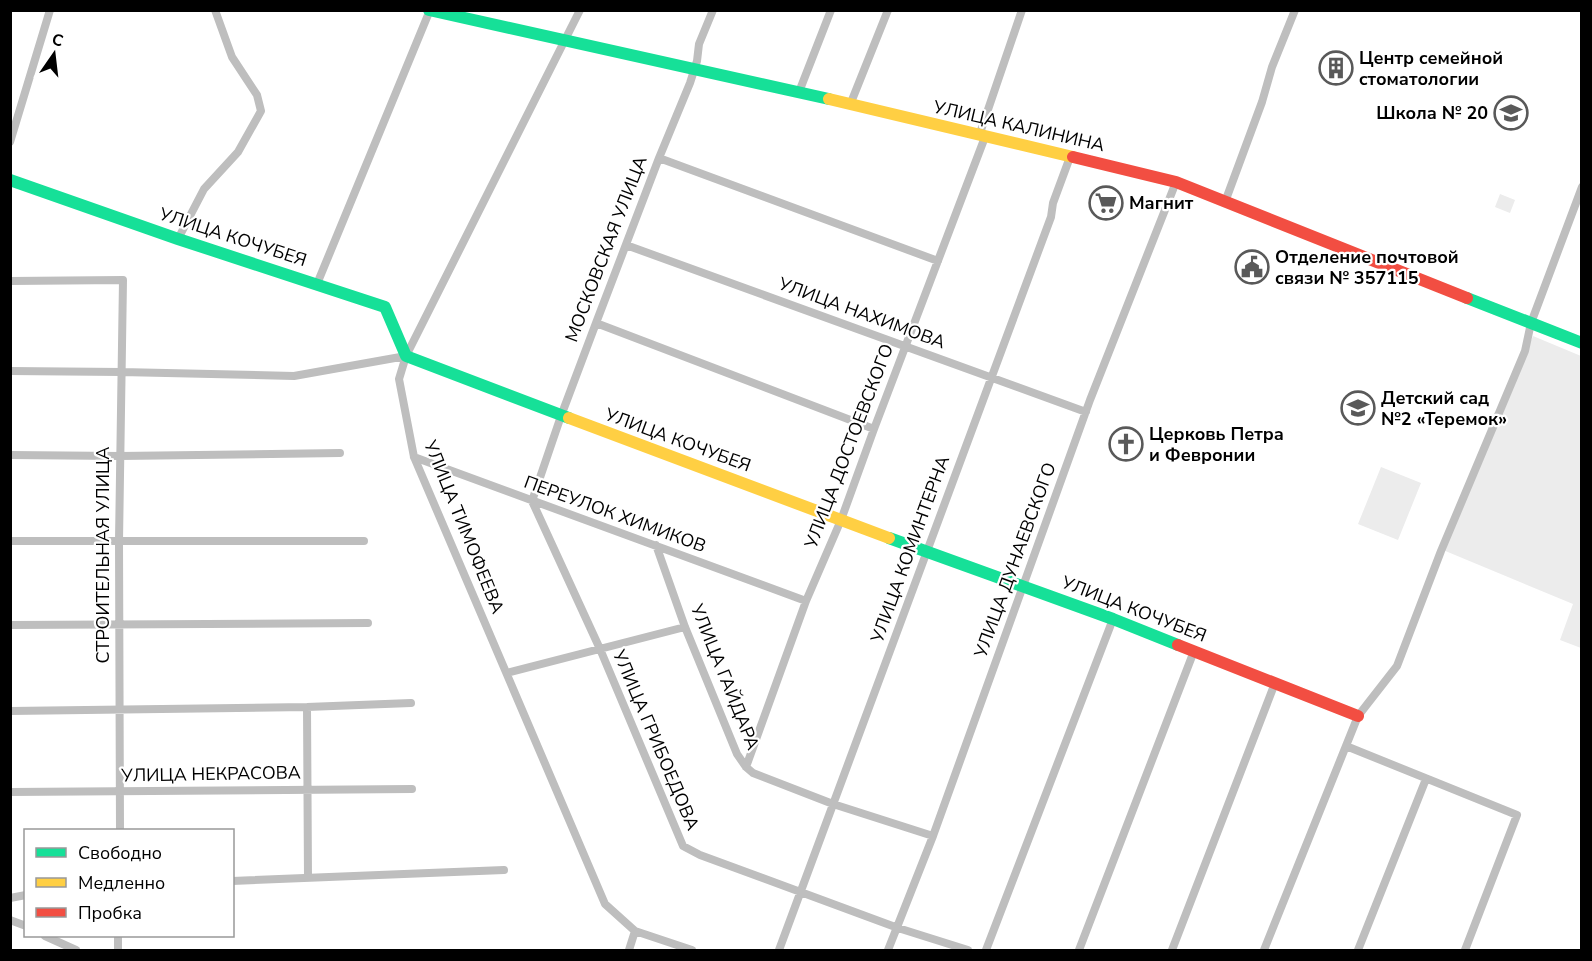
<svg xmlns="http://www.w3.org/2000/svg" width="1592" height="961" viewBox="0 0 1592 961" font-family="'Nunito Sans',sans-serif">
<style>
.green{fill:#ececec}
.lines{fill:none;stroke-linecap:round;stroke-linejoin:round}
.street{stroke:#bebebe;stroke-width:8}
.fast{stroke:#16e098;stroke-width:12}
.slow{stroke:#ffcf43;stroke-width:12}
.jam{stroke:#f24e42;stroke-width:12}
.labels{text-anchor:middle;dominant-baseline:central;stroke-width:4.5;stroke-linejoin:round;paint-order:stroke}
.poi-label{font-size:18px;font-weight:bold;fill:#000;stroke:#fff;text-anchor:start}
.street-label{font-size:18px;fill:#000;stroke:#fff}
</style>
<rect width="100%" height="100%" fill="#fff"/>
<path class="green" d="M 1500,194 L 1515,200 L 1510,213 L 1495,207 Z
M 1533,336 L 1581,356 L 1581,648 L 1560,640 L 1573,604 L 1443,550 Z
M 1381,467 L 1421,483 L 1398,540 L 1358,524 Z"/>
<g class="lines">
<path class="street" d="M 580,10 L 406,356 L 399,379 L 414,457 L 605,904 L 635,931 L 692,950
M 713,10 L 699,44 L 697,61 L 690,83 L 659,158 L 596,323 L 561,416 L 532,501 L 600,649 L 683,846 L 700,855 L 898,928 L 968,950
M 799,92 L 831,10
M 850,105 L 888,10
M 979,136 L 1022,10
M 10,142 L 50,10
M 659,158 L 938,261
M 1225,202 L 1262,102 L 1272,67 L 1295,10
M 178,239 L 204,189 L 238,152 L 261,111 L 257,95 L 232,57 L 215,10
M 626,245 L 1086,412
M 10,281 L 123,280 L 119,541 L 120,830
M 317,284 L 430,10
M 596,323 L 874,429
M 10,371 L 121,372 L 294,376 L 406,356
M 10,455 L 120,456 L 340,453
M 414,457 L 806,601
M 10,541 L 364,541
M 656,545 L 685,627 L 737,754 L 746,767 L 753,773 L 833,804 L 933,836
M 10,625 L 368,623
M 507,673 L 685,627
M 307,707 L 308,878
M 10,711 L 307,707 L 411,703
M 1346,746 L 1517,815 L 1465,950
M 746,767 L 806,601 L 841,520 L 874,429 L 985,137
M 10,792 L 412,789
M 232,881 L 504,870
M 10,898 L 26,895
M 10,920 L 26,926
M 45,936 L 76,950
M 118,950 L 118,936
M 629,950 L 635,931
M 779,950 L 1051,217 L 1053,203 L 1070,157
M 888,950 L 933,836 L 1090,400 L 1176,182
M 986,950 L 1113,619
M 1079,950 L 1194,651
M 1172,950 L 1275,683
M 1264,950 L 1358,716 L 1397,666 L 1441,551 L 1525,351 L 1531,323 L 1582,187
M 1358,950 L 1426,779"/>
<path class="fast" d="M 429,10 L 829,99
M 10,180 L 178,239 L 385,307 L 406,356 L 569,418
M 1467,298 L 1582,343
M 889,538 L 1113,619 L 1178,645"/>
<path class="slow" d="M 829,99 L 1073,157
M 569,418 L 889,538"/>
<path class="jam" d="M 1073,157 L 1176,182 L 1467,298
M 1178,645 L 1358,716"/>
</g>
<defs>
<symbol id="building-ring" viewBox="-11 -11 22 22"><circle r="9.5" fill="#fff" stroke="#595959" stroke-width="1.5"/><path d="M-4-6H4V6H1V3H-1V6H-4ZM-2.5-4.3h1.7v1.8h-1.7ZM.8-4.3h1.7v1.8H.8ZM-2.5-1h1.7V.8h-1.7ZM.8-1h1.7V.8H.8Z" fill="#595959"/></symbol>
<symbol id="school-ring" viewBox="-11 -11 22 22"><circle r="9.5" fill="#fff" stroke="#595959" stroke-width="1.5"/><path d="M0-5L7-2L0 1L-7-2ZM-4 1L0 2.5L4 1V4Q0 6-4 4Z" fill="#595959"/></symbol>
<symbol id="supermarket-ring" viewBox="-11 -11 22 22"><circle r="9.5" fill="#fff" stroke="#595959" stroke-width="1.5"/><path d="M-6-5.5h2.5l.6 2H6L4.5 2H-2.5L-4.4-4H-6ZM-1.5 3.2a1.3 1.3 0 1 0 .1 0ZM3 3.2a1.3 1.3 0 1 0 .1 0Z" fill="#595959"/></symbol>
<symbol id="civic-ring" viewBox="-11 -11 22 22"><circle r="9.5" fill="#fff" stroke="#595959" stroke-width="1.5"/><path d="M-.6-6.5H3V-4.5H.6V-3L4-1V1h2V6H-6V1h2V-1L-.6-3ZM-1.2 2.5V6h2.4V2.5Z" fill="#595959"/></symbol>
<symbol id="church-ring" viewBox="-11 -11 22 22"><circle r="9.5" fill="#fff" stroke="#595959" stroke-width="1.5"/><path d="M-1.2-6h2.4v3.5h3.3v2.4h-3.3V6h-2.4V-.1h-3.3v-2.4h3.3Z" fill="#595959"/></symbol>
</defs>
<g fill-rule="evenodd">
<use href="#building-ring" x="1317" y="49" width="38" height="38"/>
<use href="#school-ring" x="1492" y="94" width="38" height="38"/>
<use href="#supermarket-ring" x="1087" y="184" width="38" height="38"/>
<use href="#civic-ring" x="1233" y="248" width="38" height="38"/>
<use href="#school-ring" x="1339" y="389" width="38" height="38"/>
<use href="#church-ring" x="1107" y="425" width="38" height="38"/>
</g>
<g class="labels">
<g class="poi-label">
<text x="1359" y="58">Центр cемейной<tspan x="1359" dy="21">cтоматологии</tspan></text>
<text x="1488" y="113" text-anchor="end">Школа № 20</text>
<text x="1129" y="203">Магнит</text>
<text x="1275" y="257">Отделение почтовой<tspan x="1275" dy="21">связи № 357115</tspan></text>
<text x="1381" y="398">Детский сад<tspan x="1381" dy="21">№2 «Теремок»</tspan></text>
<text x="1149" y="434">Церковь Петра<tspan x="1149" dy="21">и Февронии</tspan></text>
</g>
<g class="street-label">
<text transform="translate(1019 126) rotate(13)">УЛИЦА КАЛИНИНА</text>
<text transform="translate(233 237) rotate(18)">УЛИЦА КОЧУБЕЯ</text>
<text transform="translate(606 249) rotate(-69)">МОСКОВСКАЯ УЛИЦА</text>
<text transform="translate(862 313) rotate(20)">УЛИЦА НАХИМОВА</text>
<text transform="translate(678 440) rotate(20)">УЛИЦА КОЧУБЕЯ</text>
<text transform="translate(849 446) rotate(-69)">УЛИЦА ДОСТОЕВСКОГО</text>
<text transform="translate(615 514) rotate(20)">ПЕРЕУЛОК ХИМИКОВ</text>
<text transform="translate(464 527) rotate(68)">УЛИЦА ТИМОФЕЕВА</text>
<text transform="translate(910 549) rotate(-70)">УЛИЦА КОМИНТЕРНА</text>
<text transform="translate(103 555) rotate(-90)">СТРОИТЕЛЬНАЯ УЛИЦА</text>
<text transform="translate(1015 560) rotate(-70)">УЛИЦА ДУНАЕВСКОГО</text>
<text transform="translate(1134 609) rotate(21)">УЛИЦА КОЧУБЕЯ</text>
<text transform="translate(725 677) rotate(68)">УЛИЦА ГАЙДАРА</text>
<text transform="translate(656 740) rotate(67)">УЛИЦА ГРИБОЕДОВА</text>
<text transform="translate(211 774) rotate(-1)">УЛИЦА НЕКРАСОВА</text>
</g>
</g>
<rect width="1592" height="961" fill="none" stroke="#000000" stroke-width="24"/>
<rect x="24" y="829" width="210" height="108" fill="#ffffff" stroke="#999999" stroke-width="1.5"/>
<rect x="36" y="848" width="30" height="9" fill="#16e098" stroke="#999999" stroke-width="1.5"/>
<text x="78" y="859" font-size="18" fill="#000000">Свободно</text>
<rect x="36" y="878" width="30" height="9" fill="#ffcf43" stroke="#999999" stroke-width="1.5"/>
<text x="78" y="889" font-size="18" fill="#000000">Медленно</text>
<rect x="36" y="908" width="30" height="9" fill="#f24e42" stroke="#999999" stroke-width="1.5"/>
<text x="78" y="919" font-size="18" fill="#000000">Пробка</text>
<g transform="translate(54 54) rotate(14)" stroke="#ffffff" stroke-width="4.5" paint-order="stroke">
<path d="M0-4.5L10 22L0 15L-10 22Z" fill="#000000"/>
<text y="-9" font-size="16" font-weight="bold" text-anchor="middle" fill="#000000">С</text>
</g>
</svg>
